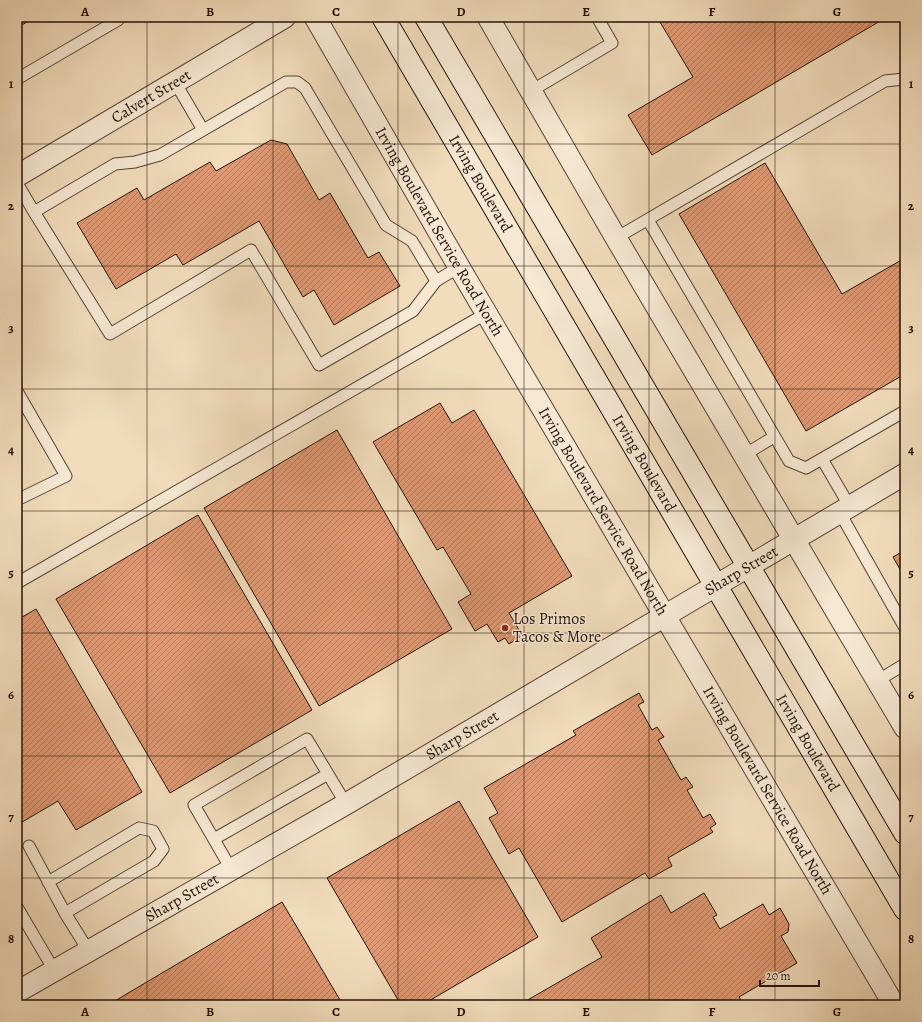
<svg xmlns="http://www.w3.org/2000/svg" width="922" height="1022" viewBox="0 0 922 1022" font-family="Alegreya,serif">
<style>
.building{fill:url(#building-hatch);stroke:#231209}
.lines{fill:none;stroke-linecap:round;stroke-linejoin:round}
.service-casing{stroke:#564436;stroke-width:13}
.minor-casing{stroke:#564436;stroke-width:23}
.secondary-casing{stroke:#231209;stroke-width:24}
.service{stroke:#f6e8d3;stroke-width:11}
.minor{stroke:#f6e8d3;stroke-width:21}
.secondary{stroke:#f6e8d3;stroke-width:22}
.grid{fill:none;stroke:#231209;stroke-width:1;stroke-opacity:0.55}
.poi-dot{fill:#8f2418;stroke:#f6e8d3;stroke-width:1.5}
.labels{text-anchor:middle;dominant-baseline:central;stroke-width:3;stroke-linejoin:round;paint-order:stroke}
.street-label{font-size:16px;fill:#231209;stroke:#f6e8d3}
.poi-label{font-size:16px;fill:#231209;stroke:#f6e8d3;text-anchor:start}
.neatline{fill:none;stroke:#231209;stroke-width:1.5}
.grid-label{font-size:13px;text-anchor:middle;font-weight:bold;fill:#231209}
</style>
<defs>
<pattern id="building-hatch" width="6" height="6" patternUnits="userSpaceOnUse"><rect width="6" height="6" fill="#e09972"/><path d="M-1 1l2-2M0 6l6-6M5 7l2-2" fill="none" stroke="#b57b5c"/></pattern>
</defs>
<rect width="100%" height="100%" fill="#f1dcbb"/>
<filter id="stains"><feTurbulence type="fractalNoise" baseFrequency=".005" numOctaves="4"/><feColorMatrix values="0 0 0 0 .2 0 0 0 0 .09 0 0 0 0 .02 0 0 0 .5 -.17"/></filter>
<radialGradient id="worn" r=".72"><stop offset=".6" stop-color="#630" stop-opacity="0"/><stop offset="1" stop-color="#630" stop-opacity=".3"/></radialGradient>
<path class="building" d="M 17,17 L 35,17 L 17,28 Z
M 657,17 L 887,17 L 652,155 L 628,115 L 693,77 Z
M 271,140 L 287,144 L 319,200 L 330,193 L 368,258 L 379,252 L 400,286 L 334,325 L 314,290 L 303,297 L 259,221 L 183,265 L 176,254 L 116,289 L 77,223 L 137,188 L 144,200 L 210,162 L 216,171 Z
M 765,163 L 842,294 L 905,258 L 905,374 L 806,431 L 679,214 Z
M 440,403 L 452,423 L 474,410 L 572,576 L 509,613 L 519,630 L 517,631 L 520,637 L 509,644 L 505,638 L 498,642 L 487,624 L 475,631 L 458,602 L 471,594 L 443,547 L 437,550 L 373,442 Z
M 337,430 L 452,629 L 319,706 L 204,508 Z
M 198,515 L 312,710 L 170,793 L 56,599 Z
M 905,550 L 905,578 L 893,557 Z
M 36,609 L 142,792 L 76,830 L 58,801 L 17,825 L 17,620 Z
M 639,693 L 644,702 L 638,705 L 652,730 L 657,727 L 664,737 L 658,740 L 681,780 L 686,777 L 693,787 L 687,790 L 703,818 L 710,814 L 716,824 L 710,828 L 713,832 L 668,858 L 672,866 L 649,879 L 645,873 L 562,922 L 519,848 L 509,854 L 489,818 L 498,813 L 484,788 L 576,735 L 573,731 Z
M 459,801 L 538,937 L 422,1005 L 401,1005 L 327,878 Z
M 704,893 L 717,915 L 713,917 L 720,929 L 763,904 L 769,915 L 780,908 L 789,924 L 788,932 L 781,936 L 797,963 L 739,997 L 744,1005 L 519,1005 L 602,957 L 591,938 L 661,895 L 671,913 Z
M 282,902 L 343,1005 L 108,1005 Z"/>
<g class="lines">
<defs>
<path id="service" d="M 17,79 L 118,20 L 116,17
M 175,82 L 203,130
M 531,91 L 612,43 L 597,17
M 17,183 L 34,212 L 115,164 L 135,162 L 160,155 L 286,82 L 297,82 L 305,88 L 386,225 L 412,241 L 436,281 L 459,267
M 34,212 L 110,334 L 251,250 L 319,365 L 413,311 L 436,281
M 648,220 L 789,461 L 806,468 L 905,411
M 616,238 L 885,81 L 904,79 L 905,81
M 17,391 L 66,476 L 17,500
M 744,455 L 774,437
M 822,459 L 850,507
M 840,513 L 905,628
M 17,583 L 487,313
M 877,681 L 905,664
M 214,839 L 328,774
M 29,846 L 65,913 L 88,950
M 231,869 L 194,805 L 307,739 L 346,804
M 48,882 L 139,828 L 153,831 L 163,849 L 154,861 L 65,913
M 17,907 L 54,970"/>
<g id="minor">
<path id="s1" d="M 315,17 L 459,267 L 894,1005"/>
<path d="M 488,17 L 616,238 L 905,728"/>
<path id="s2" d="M 17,176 L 285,17"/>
<path id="s3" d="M 17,992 L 346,804 L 905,474"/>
</g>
<g id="secondary">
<path id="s4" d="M 383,17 L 905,909"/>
<path d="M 426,17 L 905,833"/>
</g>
</defs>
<use href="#service" class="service-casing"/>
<use href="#minor" class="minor-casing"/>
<use href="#secondary" class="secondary-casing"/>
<use href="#service" class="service"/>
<use href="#minor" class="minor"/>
<use href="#secondary" class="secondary"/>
</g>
<path class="grid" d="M 147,17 L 147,1005M 273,17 L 273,1005M 398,17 L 398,1005M 524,17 L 524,1005M 649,17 L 649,1005M 775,17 L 775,1005M 17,144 L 905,144M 17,266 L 905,266M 17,389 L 905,389M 17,511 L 905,511M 17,633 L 905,633M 17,756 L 905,756M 17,878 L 905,878"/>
<circle class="poi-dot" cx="505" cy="628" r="4"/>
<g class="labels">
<g class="street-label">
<text stroke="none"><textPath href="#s2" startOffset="156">Calvert Street</textPath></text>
<text stroke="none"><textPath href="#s4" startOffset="193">Irving Boulevard</textPath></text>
<text stroke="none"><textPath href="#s1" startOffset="248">Irving Boulevard Service Road North</textPath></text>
<text stroke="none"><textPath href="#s4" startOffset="517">Irving Boulevard</textPath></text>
<text stroke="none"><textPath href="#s1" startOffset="572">Irving Boulevard Service Road North</textPath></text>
<text stroke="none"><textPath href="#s3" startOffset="838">Sharp Street</textPath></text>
<text stroke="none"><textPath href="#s3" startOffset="514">Sharp Street</textPath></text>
<text stroke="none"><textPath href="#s4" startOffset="841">Irving Boulevard</textPath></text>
<text stroke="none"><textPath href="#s1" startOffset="896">Irving Boulevard Service Road North</textPath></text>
<text stroke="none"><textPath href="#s3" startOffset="190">Sharp Street</textPath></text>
</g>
<g class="poi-label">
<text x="513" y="619">Los Primos<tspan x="513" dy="18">Tacos &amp; More</tspan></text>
</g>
</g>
<rect width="922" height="1022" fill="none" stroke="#f1dcbb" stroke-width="44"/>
<path d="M760 980v6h59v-6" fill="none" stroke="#231209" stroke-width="2"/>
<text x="766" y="980" font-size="12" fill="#231209" stroke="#f6e8d3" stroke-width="3" paint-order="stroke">20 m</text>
<rect x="22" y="22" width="878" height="978" class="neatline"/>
<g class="grid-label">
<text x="85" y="16">A</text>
<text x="210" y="16">B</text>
<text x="336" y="16">C</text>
<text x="461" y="16">D</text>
<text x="586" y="16">E</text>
<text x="712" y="16">F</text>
<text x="837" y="16">G</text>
<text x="11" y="88">1</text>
<text x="911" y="88">1</text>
<text x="11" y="210">2</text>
<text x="911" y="210">2</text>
<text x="11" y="332">3</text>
<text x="911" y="332">3</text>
<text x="11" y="454">4</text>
<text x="911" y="454">4</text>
<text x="11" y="577">5</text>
<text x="911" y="577">5</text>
<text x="11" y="699">6</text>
<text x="911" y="699">6</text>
<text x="11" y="821">7</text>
<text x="911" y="821">7</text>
<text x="11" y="943">8</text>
<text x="911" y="943">8</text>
<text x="85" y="1016">A</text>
<text x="210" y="1016">B</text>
<text x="336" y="1016">C</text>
<text x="461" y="1016">D</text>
<text x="586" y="1016">E</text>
<text x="712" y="1016">F</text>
<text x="837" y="1016">G</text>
</g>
<rect width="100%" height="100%" filter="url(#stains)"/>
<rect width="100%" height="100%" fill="url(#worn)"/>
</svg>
